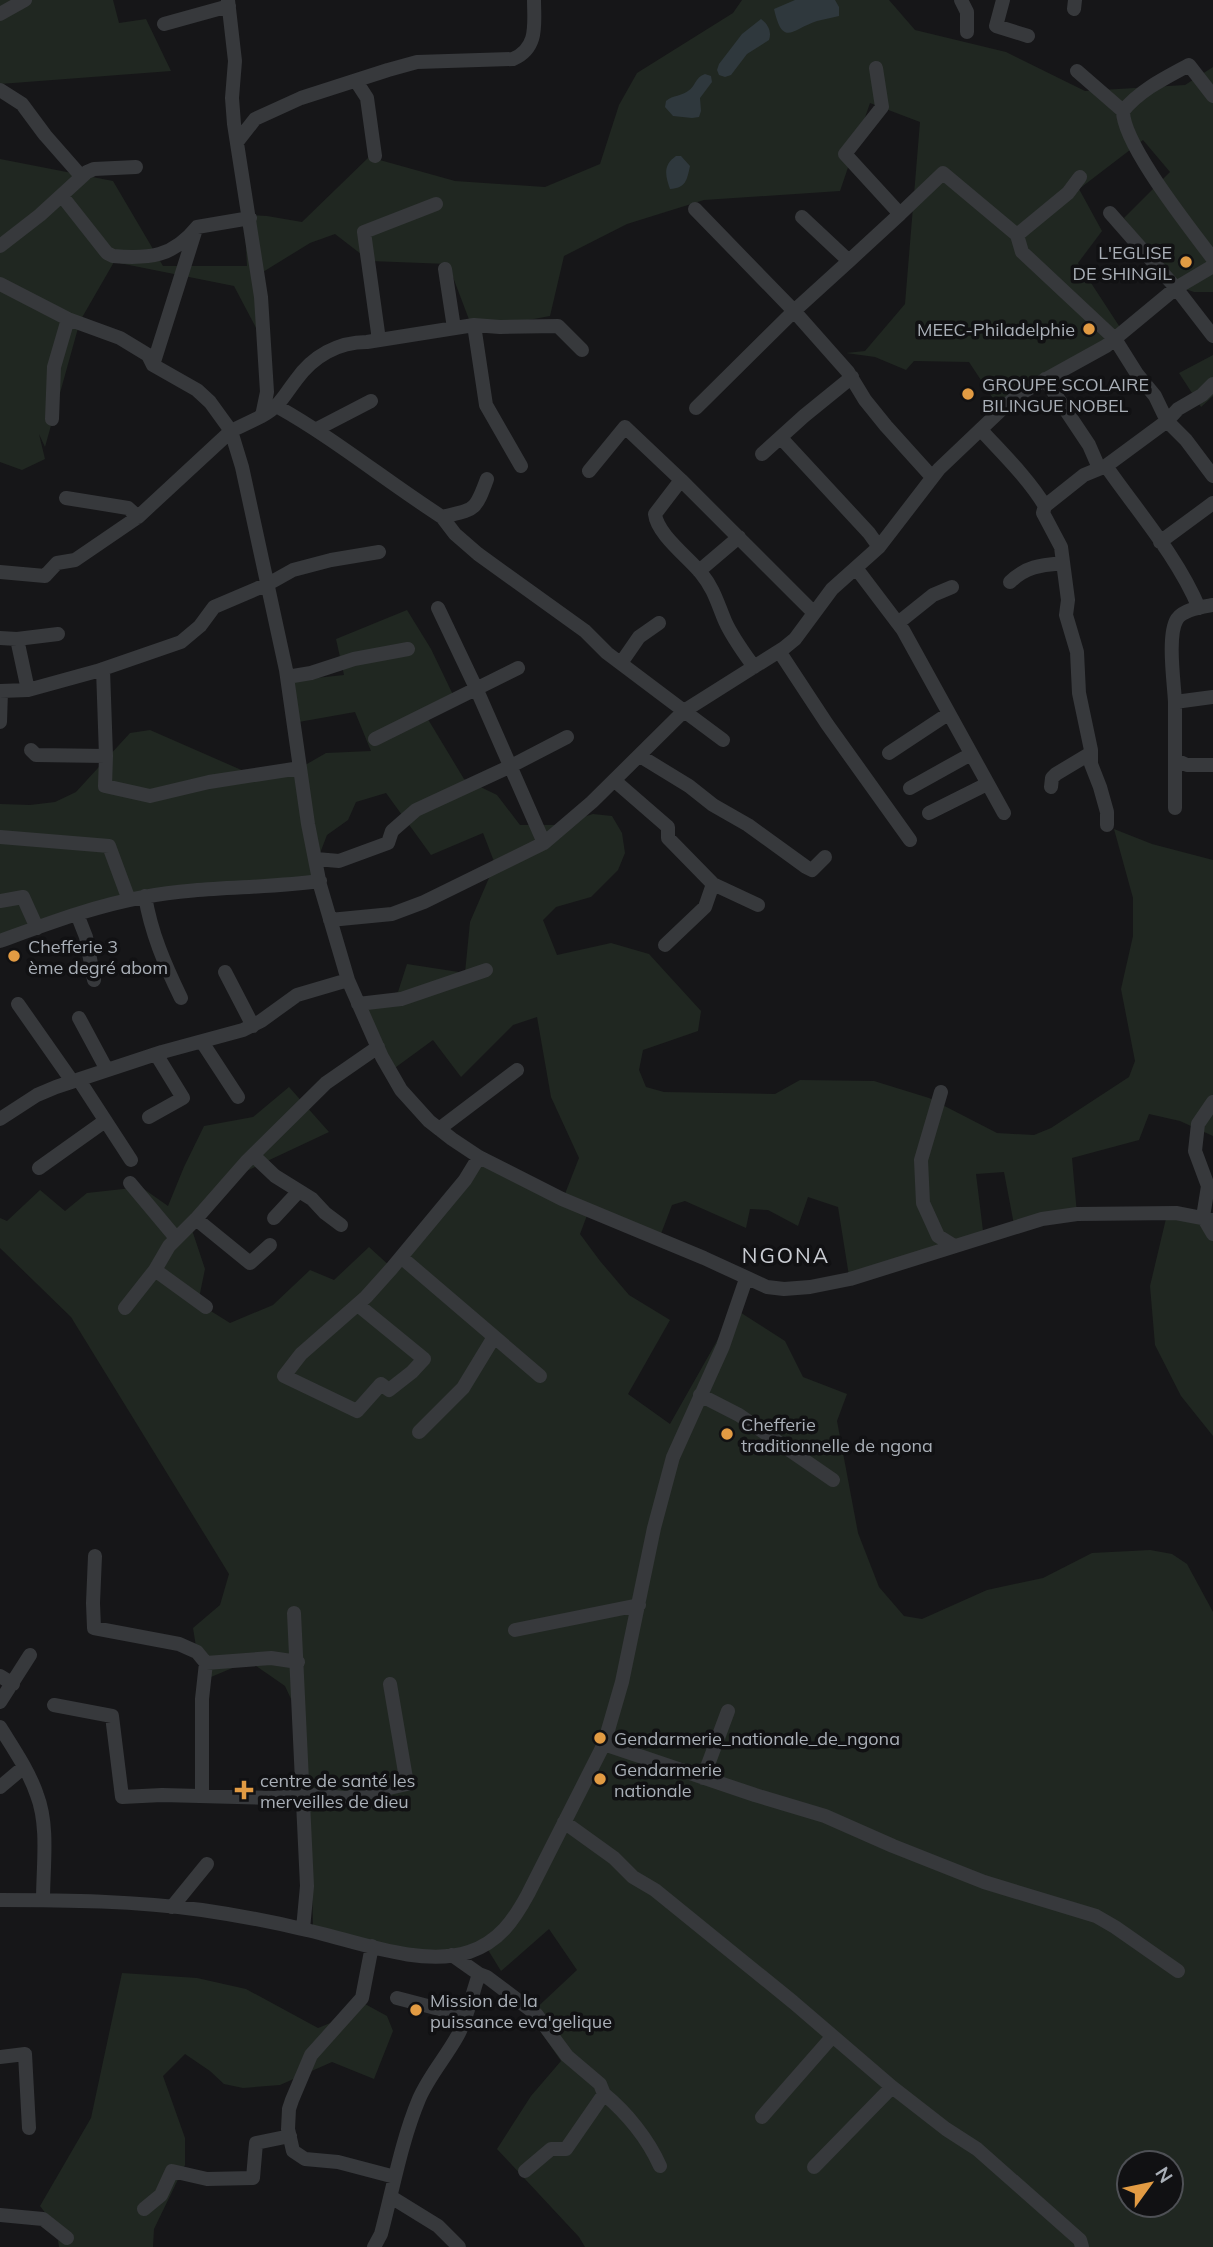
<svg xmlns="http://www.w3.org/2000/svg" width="1213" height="2247" viewBox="0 0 1213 2247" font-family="Mulish,sans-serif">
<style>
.green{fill:#202721;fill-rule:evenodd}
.water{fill:#2f383d}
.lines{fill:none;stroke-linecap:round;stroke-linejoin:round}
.minor{stroke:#37393c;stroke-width:14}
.poi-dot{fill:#e29b43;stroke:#111113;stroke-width:2.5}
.labels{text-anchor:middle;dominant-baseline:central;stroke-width:7;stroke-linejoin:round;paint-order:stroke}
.poi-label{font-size:18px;fill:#a9afb7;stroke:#111113;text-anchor:start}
.quarter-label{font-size:21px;letter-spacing:2px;fill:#cacdd3;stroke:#111113}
</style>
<rect width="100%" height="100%" fill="#161618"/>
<path class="green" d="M 0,0 L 113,0 L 119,23 L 146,19 L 171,71 L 0,84 Z
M 742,0 L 889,0 L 915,30 L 1006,52 L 1085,91 L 1185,85 L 1213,67 L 1213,292 L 1194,292 L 1174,285 L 1124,218 L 1170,172 L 1143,140 L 1079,189 L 1102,231 L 1078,263 L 1123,332 L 1000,409 L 969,362 L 914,361 L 906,370 L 875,357 L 846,353 L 865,351 L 905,304 L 920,122 L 870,103 L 840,191 L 704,200 L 627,224 L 564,256 L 550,316 L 473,330 L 448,264 L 370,261 L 335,234 L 310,243 L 258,275 L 264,343 L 234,286 L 114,262 L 80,321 L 45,447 L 39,434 L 45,459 L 22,470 L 0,462 L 0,159 L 113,181 L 163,266 L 247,266 L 241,156 L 250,215 L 267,216 L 302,222 L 369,157 L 455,181 L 545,187 L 600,164 L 619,105 L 637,73 L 733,13 Z
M 1213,355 L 1213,396 L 1201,407 L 1179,373 Z
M 407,610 L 431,649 L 456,701 L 426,716 L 464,779 L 497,795 L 520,825 L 557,825 L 593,814 L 612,816 L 622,833 L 625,853 L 618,870 L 591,897 L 556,907 L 543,920 L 557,955 L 611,943 L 649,954 L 701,1011 L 698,1031 L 643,1050 L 639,1070 L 646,1087 L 664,1092 L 775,1094 L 800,1080 L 874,1081 L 929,1098 L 997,1133 L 1034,1135 L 1051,1128 L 1129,1077 L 1135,1061 L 1121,989 L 1133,936 L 1133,898 L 1114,829 L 1152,844 L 1213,860 L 1213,1136 L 1180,1121 L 1149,1114 L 1139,1140 L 1072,1158 L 1077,1214 L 1015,1230 L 1004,1172 L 976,1174 L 984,1239 L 849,1276 L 838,1207 L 808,1197 L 798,1226 L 768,1210 L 750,1209 L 746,1228 L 685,1201 L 672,1205 L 659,1239 L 589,1210 L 580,1234 L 600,1261 L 629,1295 L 670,1320 L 628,1394 L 670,1424 L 735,1309 L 785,1341 L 803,1377 L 847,1394 L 837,1421 L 858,1533 L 879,1587 L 904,1616 L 922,1619 L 987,1590 L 1043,1578 L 1092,1553 L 1150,1550 L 1172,1554 L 1187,1564 L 1213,1612 L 1213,2247 L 585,2247 L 579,2237 L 497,2149 L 531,2096 L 561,2061 L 529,2015 L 577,1970 L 549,1929 L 501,1971 L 485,1945 L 442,1959 L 313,1929 L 311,1839 L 304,1727 L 285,1686 L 249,1661 L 211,1677 L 198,1659 L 193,1628 L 220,1605 L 229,1574 L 71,1317 L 0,1248 L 0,1218 L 7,1221 L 40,1190 L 65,1211 L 87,1193 L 141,1187 L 168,1206 L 184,1167 L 204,1126 L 253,1117 L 289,1087 L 329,1132 L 242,1173 L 192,1230 L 205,1269 L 198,1303 L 230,1323 L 273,1305 L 310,1270 L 334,1280 L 369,1247 L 392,1268 L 479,1157 L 563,1199 L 579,1158 L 551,1097 L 537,1017 L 513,1025 L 461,1077 L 433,1040 L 392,1070 L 358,1004 L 398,992 L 407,964 L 465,973 L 470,922 L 495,864 L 483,833 L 431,855 L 386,793 L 356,802 L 348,820 L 327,835 L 317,861 L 320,885 L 143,894 L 0,945 L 0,804 L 30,805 L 55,802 L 76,792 L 130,733 L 150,730 L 246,772 L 300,768 L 326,753 L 371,751 L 355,712 L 293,723 L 288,681 L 344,675 L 336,639 ZM 1129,2163 L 1171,2163 L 1171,2205 L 1129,2205 Z
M 1169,1206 L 1213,1217 L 1213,1436 L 1181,1396 L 1155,1345 L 1150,1286 Z
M 122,1973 L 197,1978 L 246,1989 L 318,2028 L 340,2019 L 365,2004 L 387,2016 L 393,2031 L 374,2079 L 332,2062 L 280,2085 L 243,2088 L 224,2084 L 210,2071 L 185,2054 L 163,2076 L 185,2138 L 185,2165 L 154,2229 L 153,2247 L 59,2247 L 56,2227 L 40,2206 L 91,2118 Z"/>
<path class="water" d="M 795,0 L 835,0 L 839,7 L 839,16 C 832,18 824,19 817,21 C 792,29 783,48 774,9 Z
M 761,19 C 768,24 772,32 769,40 L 747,54 L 731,75 L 725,77 L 719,75 L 717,70 L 719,64 L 742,34 Z
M 705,74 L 711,76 L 712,82 L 700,98 L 701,111 L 699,117 L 692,118 L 673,116 L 665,107 L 666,101 C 673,95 682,96 688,91 C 696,86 695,77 705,74 Z
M 676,156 L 681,156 L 690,166 C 687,180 686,188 670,189 C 665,175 663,165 676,156 Z"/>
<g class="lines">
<path class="minor" d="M 961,0 L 967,12 L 967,32
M 1003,0 L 996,26 L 1028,36
M 1074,9 L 1075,0
M 0,14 L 25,0
M 164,24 L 229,6
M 1077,71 L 1123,111
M 356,81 L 367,98 L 375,156
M 0,90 L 22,104 L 45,135 L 81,176
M 1213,96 L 1189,65 C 1165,78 1140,90 1123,111 C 1123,145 1191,229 1213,259
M 237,142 L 255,119 L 301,98 L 388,70 L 417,62 L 513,59 C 539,48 534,23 534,0
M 62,196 L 107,253 L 113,256 C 149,259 173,257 197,227 L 250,218
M 695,209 L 794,311 L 848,372 L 865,400 L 886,426 L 932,477
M 1110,213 L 1176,288 L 1213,336
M 900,214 L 943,173 L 1017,235 L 1022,252 L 1115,339 L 1137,374 L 1155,396 L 1167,421 L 1186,440 L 1213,476
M 1017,235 L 1068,193 L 1080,177
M 0,246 L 40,215 L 87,172 L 94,169 L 136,167
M 849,261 L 900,214 L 845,154 L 882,107 L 876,68
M 445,269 L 454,328
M 0,284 L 68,319 L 120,338 L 148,355 L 153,365 L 197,390 L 210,402 L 231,431 L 242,467 L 286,670 L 308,824 L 320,885 L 348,980 L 382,1057 L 401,1090 L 429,1121 L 452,1139 L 479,1157 L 562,1199 L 704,1258 L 767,1287 L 784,1289 L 810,1287 L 850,1279 L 1042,1219 L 1077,1214 L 1176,1213 L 1213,1220
M 474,325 L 486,405 L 521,466
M 379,340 L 364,232 L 436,204
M 153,365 L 195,232
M 1045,379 L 1089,445 L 1099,468
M 278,407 C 335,439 386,481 442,517 C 475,509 475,512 487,479
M 696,408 L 794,311 L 849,261 L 802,217
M 262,416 C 281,405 283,397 296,380 C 313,356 338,342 367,342 L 474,325 L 500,327 L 558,326 L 582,350
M 52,419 L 54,367 L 68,319
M 317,429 L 371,401
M 981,430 C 1003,454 1028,478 1045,506 L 1043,513 L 1061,547 L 1068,600 L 1066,615 L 1077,652 L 1079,693 L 1091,750 L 1091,764 L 1100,787 L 1107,812 L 1107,825
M 781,438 L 869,533 L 879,547
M 762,454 L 804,416 L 852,377
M 1106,466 C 1138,512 1177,556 1199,608
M 589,471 L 625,427 L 681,480 L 813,612
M 681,480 L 655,514 C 657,534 688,557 701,573 C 714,589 717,602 725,621 C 732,637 744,653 754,667
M 66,498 L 128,508 L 138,517
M 1045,506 L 1084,475 L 1106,466 L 1167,421 L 1178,409 L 1202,395 L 1213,384
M 442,517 L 455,534 L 478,554 L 585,631 L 607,653 L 684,711 L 784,648 L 795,639 L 832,589 L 879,547 L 939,469 L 1001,410 L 1019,394 L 1106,346 L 1176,288 L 1213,266
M 1160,542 L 1213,503
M 856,568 L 903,630 L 1004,813
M 699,571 L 739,537
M 0,572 L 45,576 L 57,563 L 75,560 L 138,517 L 231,431 L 262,416 L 267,392 L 261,297 L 234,124 L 232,98 L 235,61 L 228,0
M 1010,582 C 1026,566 1042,565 1063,563
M 1213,605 C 1202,607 1184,609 1177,619 C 1167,635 1174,682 1175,702 L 1213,697
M 438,608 L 476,688 L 544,843
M 898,623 L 933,595 L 952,587
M 0,638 L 17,639 L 58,634
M 17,639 L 28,690
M 779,651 L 827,724 L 910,840
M 621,663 L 639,637 L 659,623
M 103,669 L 106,756
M 287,677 L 311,673 L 354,659 L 408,649
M 0,691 L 28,690 L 97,671 L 181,642 L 200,626 L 214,607 L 268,584 L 293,570 L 331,560 L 379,552
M 1175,702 L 1175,808
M 0,722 L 1,691
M 375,739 L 518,668
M 31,750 L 36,755 L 106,756 L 105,786 L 150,796 L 209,782 L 300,768
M 889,753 L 948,714
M 640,756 L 689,786 L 713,805 L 748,825 L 806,867 L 812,870 L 825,857
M 1176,760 L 1187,765 L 1213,765
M 615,781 L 668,827 L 668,838 L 713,884 L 758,905
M 1051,787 L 1052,778 L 1056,774 L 1091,753
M 910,788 L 971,754
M 929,813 L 987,784
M 0,837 L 109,846 L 129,900
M 316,859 L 339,861 L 388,843 L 392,831 L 416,810 L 511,766 L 567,737
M 145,896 C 151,933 165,965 181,998
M 0,901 L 23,897 L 37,928
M 77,914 L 86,937 L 94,980
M 330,920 L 392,914 L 424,902 L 544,843 L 592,802 L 684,711 L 723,740
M 0,941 C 47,924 94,906 144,897 C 202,886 261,889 320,881
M 665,945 L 705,907 L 713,884
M 225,972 L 253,1026
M 18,1004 L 72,1081
M 358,1004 L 401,999 L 486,970
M 79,1018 L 107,1070
M 202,1042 L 238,1097
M 79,1080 L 131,1160
M 941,1092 L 921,1160 L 923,1203 L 938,1236 L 954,1246
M 1213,1102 L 1198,1124 L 1195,1151 L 1208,1186 L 1203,1217 L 1213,1234
M 149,1117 L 183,1098 L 156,1054
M 0,1119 L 37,1095 L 56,1087 L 162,1052 L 243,1030 L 261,1021 L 297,995 L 348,980
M 439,1129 L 517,1070
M 253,1155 L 275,1176 L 312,1199 L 325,1213 L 341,1225
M 39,1168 L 105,1121
M 130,1183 L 176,1238
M 274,1218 L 299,1191
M 196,1219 L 250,1263 L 270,1245
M 401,1257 L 540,1376
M 155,1270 L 206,1307
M 358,1305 L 424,1359 L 412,1372 L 389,1390 L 381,1384 L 357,1411 L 284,1376 L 301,1354 L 366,1297 L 392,1268 L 465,1180 L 479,1157
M 125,1308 L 155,1270 L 169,1246 L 196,1219 L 246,1162 L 326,1083 L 378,1047
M 700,1395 L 739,1415 L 833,1480
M 419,1432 L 463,1388 L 494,1337
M 95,1556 L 93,1603 L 94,1628 L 179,1644 L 197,1652 L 206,1663 L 202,1699 L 202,1796
M 294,1613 L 307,1886 L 303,1929
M 515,1630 L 639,1605
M 206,1663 L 271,1658 L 298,1662
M 0,1676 L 13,1684
M 0,1702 L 30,1655
M 54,1705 L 112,1716 L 122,1797 L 162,1795 L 275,1798 L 302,1794 L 345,1798 L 407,1784 L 390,1684
M 0,1727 C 13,1748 29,1771 37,1795 C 49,1826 43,1867 43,1900
M 604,1744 L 755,1795 L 825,1816 L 893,1846 L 984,1882 L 1096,1916 L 1115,1927 L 1178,1971
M 703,1778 L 728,1711
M 0,1787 L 24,1767
M 564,1822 L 614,1858 L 633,1877 L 655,1890 L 793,2002 L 892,2087 L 946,2129 L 977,2149 L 1080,2240 L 1082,2247
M 0,1900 C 68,1900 135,1901 202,1910 C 236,1915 269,1921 302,1929 C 351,1939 419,1968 469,1952 C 499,1942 514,1920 528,1894 L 604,1744 L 622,1682 L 654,1528 L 673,1457 L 723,1346 L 746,1279
M 172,1907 L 207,1864
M 372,1946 L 362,1998 L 311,2055 L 292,2100 L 289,2109 L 288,2129 L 293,2151 L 305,2159 L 338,2162 L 395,2177
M 479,1974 L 487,1977 L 536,2014 L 567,2056 L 600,2084 L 604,2094 L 566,2149 L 551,2149 L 525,2171
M 397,1998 L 466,2016
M 0,2057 L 25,2054 L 29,2128
M 604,2094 C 627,2113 648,2139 660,2166
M 762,2117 L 832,2037
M 814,2167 L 892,2087
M 391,2197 L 438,2226 L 459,2247
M 144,2209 L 161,2195 L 172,2171 L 207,2179 L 253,2178 L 256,2143 L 290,2136
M 0,2215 L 43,2219 L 67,2238
M 374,2247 L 381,2234 C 393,2189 401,2142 419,2099 C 429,2076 446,2057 458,2035 C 468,2016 472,1994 479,1974 L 452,1955"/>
</g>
<g class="poi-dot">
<circle cx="1186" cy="262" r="7"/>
<circle cx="1089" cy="329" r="7"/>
<circle cx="968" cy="394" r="7"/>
<circle cx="14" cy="956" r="7"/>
<circle cx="727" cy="1434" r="7"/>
<circle cx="600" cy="1738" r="7"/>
<circle cx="600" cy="1779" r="7"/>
<path d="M240.5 1779.5h7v7h7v7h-7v7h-7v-7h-7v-7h7z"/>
<circle cx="416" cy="2010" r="7"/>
</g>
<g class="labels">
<g class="poi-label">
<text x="1172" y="252" text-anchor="end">L'EGLISE<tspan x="1172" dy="21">DE SHINGIL</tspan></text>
<text x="1075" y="329" text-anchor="end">MEEC-Philadelphie</text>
<text x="982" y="384">GROUPE SCOLAIRE<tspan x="982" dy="21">BILINGUE NOBEL</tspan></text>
<text x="28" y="946">Chefferie 3<tspan x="28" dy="21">ème degré abom</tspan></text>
<text x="741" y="1424">Chefferie<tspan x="741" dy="21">traditionnelle de ngona</tspan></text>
<text x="614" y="1738">Gendarmerie_nationale_de_ngona</text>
<text x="614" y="1769">Gendarmerie<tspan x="614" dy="21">nationale</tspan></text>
<text x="260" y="1780">centre de santé les<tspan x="260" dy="21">merveilles de dieu</tspan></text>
<text x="430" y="2000">Mission de la<tspan x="430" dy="21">puissance eva'gelique</tspan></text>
</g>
<g class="quarter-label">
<text x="786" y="1255">NGONA</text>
</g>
</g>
<g transform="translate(1150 2184) rotate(57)"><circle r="33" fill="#111113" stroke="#4e5055" stroke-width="2"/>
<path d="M0-5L12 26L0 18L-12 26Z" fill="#e29b43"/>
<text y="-10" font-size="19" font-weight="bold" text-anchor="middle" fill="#a9afb7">N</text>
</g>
</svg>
